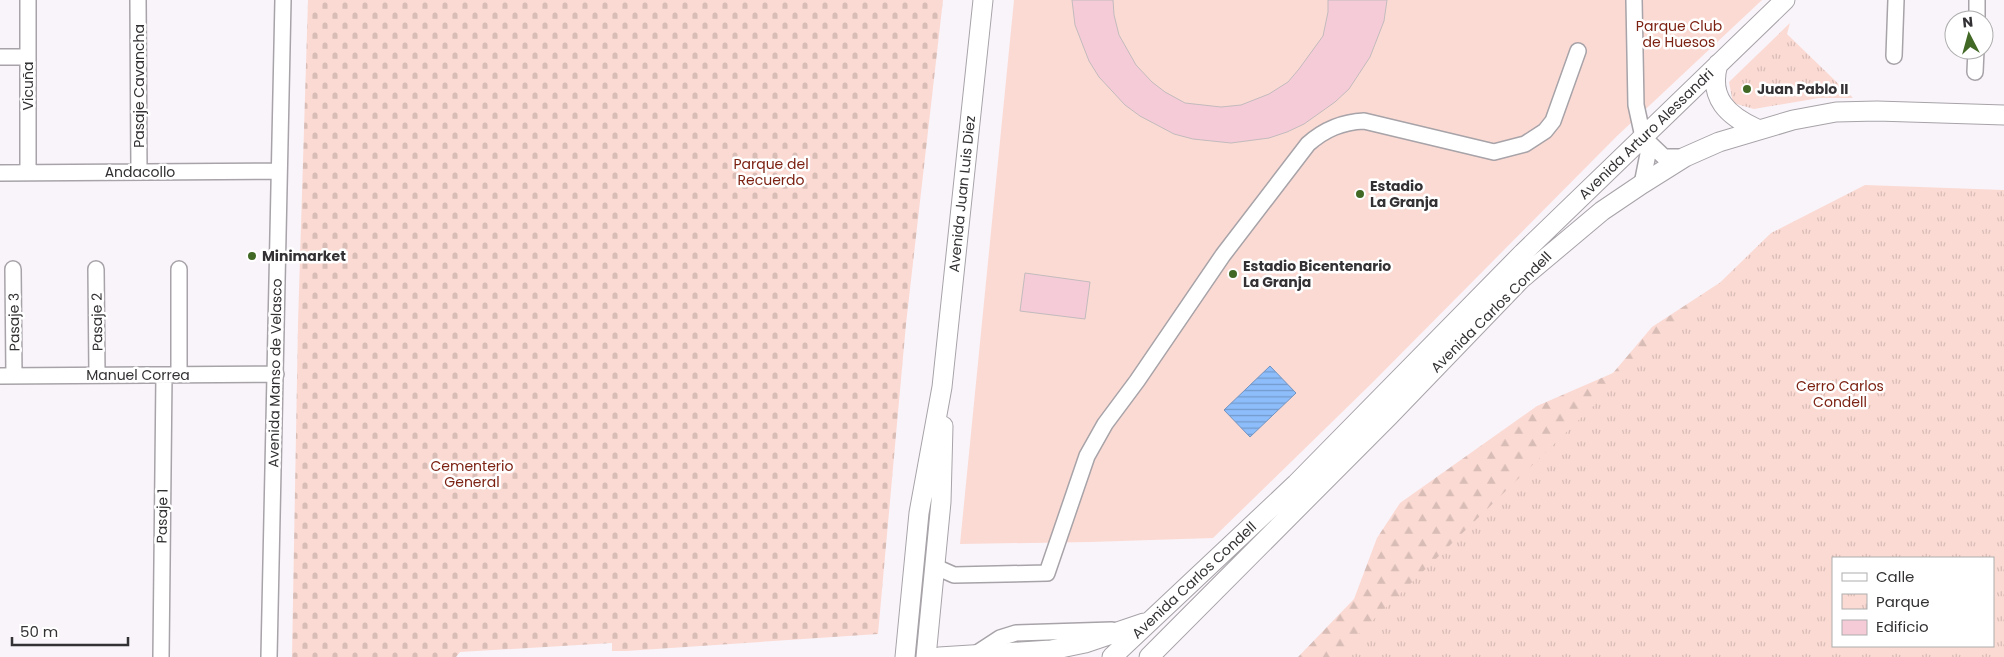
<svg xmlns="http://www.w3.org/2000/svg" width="2004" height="657" viewBox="0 0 2004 657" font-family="Poppins,sans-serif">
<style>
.forest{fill:url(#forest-firs)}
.cemetery{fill:url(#cemetery-stones)}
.park{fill:url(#park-tufts);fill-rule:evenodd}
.pitch{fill:#fbdad3}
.water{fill:url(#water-rules);stroke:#7293bf}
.building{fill:#f6cbd8;stroke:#c2bbbd}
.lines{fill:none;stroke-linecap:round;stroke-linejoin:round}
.minor-casing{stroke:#a7a3a8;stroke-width:18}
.major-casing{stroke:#a7a3a8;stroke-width:21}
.minor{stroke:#fff;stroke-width:15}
.major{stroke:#fff;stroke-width:19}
.poi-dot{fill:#416925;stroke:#fff;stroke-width:2}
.labels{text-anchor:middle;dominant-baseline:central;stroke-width:5;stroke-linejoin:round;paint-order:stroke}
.park-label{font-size:14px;fill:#7c2213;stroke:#fff}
.street-label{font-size:14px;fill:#333133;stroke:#fff}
.poi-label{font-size:14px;font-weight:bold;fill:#333133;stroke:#fff;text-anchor:start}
</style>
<defs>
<pattern id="forest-firs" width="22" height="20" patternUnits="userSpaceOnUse" patternTransform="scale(1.25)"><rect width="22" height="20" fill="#fbdad3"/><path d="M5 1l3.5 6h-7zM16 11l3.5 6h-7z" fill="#d8bcb6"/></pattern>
<pattern id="cemetery-stones" width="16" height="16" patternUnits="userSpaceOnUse" patternTransform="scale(1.25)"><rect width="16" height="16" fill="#fbdad3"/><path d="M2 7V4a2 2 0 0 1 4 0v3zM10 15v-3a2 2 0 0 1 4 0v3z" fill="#d8bcb6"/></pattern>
<pattern id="park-tufts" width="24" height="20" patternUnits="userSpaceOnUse" patternTransform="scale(1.25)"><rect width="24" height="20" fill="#fbdad3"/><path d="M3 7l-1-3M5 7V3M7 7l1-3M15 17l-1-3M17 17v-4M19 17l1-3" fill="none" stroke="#d8bcb6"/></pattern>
<pattern id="water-rules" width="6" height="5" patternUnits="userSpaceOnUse" patternTransform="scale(1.25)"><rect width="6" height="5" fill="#8dbdfb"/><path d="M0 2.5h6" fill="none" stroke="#749acc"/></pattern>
</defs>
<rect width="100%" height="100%" fill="#f9f4fa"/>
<path class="forest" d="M 1779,244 L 1463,657 L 1298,657 L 1354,599 L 1377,538 L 1400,503 L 1537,406 L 1613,373 L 1652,327 Z"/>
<path class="cemetery" d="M 308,0 L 943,0 L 906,324 L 878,634 L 626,651 L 612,651 L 612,643 L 460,652 L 456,657 L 292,657 L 298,323 Z"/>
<path class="park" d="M 1790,23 L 1787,34 L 1853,98 L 1819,98 L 1754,109 L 1733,103 L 1729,82 Z
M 1865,185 L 2004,190 L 2004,657 L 1335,657 L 1771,233 ZM 1993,558 L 1993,646 L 1833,646 L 1833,558 Z"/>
<path class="pitch" d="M 1014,0 L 1762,0 L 1617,136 L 1372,383 L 1213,538 L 1090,542 L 960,544 Z"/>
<path class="water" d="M 1270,366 L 1296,393 L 1250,437 L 1224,410 Z"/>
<path class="building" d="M 1072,0 L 1113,0 L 1114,15 L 1119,35 L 1136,65 L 1152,82 L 1165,92 L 1185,103 L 1221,107 L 1241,105 L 1269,94 L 1288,82 L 1299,69 L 1323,36 L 1328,12 L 1328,0 L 1387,0 L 1384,21 L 1370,57 L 1349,89 L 1335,102 L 1304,124 L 1287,132 L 1269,138 L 1231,143 L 1193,139 L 1174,134 L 1140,116 L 1125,105 L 1099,77 L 1089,61 L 1075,25 Z
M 1025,273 L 1090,282 L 1085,319 L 1020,311 Z"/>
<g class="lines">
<defs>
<path id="minor" d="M 28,0 L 28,172
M 138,0 L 139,172
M 1634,0 L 1636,105 L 1643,137 L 1664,157 L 1685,157
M 1977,20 L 1977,0
M 1894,56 L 1896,0
M 0,57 L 28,57
M 1975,72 L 1976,50
M 0,173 L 279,171
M 1642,184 L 1648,154 L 1646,141
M 13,269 L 14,376
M 96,269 L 97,375
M 179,375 L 179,269
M 0,376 L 276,374
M 936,567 L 954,575 L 1047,573 L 1087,456 L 1105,424 L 1137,381 L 1223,255 L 1308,144 C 1325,129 1342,122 1364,121 L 1494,152 L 1525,144 L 1545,131 L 1553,121 L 1578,51
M 974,655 L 1000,638 L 1016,633 L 1112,630
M 161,657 L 164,375
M 269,657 L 283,0"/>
<path id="major" d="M 1718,64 C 1708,98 1728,116 1757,129
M 905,657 L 919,513 L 942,387 L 983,0
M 926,657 L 941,502 L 943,426
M 939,657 L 1051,650 L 1085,643 L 1144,623
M 1112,657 L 1296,484 L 1523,253 L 1785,0
M 1149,657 L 1389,416 L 1521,279 L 1602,211 L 1642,184 L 1685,157 L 1719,142 L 1793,120 L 1836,112 L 1877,111 L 2004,115"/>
</defs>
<use href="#minor" class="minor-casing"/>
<use href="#major" class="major-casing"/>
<use href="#minor" class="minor"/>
<use href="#major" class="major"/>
</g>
<g class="poi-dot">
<circle cx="1747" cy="89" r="5"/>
<circle cx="1360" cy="194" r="5"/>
<circle cx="252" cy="256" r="5"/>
<circle cx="1233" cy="274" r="5"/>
</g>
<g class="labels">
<g class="park-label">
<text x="1679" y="26">Parque Club<tspan x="1679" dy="16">de Huesos</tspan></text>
<text x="771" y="164">Parque del<tspan x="771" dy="16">Recuerdo</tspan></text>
<text x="1840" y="386">Cerro Carlos<tspan x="1840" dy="16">Condell</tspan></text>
<text x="472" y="466">Cementerio<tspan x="472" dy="16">General</tspan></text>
</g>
<g class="street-label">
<text transform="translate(28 86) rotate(-90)">Vicuña</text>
<text transform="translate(139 86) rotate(-90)">Pasaje Cavancha</text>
<text transform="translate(1646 134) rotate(-44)">Avenida Arturo Alessandri</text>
<text x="140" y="172">Andacollo</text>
<text transform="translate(962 194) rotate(-84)">Avenida Juan Luis Diez</text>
<text transform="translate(1491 312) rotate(-45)">Avenida Carlos Condell</text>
<text transform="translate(14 322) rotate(-91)">Pasaje 3</text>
<text transform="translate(97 322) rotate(-91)">Pasaje 2</text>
<text transform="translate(275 373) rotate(-89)">Avenida Manso de Velasco</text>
<text x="138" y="375">Manuel Correa</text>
<text transform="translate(162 516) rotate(-89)">Pasaje 1</text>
<text transform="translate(1194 580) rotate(-43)">Avenida Carlos Condell</text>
</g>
<g class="poi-label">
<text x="1757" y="89">Juan Pablo II</text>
<text x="1370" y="186">Estadio<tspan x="1370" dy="16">La Granja</tspan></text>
<text x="262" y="256">Minimarket</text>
<text x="1243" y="266">Estadio Bicentenario<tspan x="1243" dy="16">La Granja</tspan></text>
</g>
</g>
<rect x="1832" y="557" width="162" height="90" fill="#ffffff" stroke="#adadad"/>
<rect x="1842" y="573" width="25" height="8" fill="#ffffff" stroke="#adadad"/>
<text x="1876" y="582" font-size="15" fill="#333133">Calle</text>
<rect x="1842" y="594" width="25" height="15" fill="url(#park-tufts)" stroke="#adadad"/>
<text x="1876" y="607" font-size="15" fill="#333133">Parque</text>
<rect x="1842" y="620" width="25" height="15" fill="#f6cbd8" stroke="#adadad"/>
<text x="1876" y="632" font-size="15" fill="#333133">Edificio</text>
<g transform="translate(1969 35) rotate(354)"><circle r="24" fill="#ffffff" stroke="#adadad"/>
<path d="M0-4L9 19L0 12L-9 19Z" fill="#416925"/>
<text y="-8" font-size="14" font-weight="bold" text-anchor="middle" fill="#333133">N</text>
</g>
<path d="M12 637v8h116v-8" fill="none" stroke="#333133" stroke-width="2.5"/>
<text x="20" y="637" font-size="15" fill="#333133" stroke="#ffffff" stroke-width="4" paint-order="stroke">50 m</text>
</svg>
